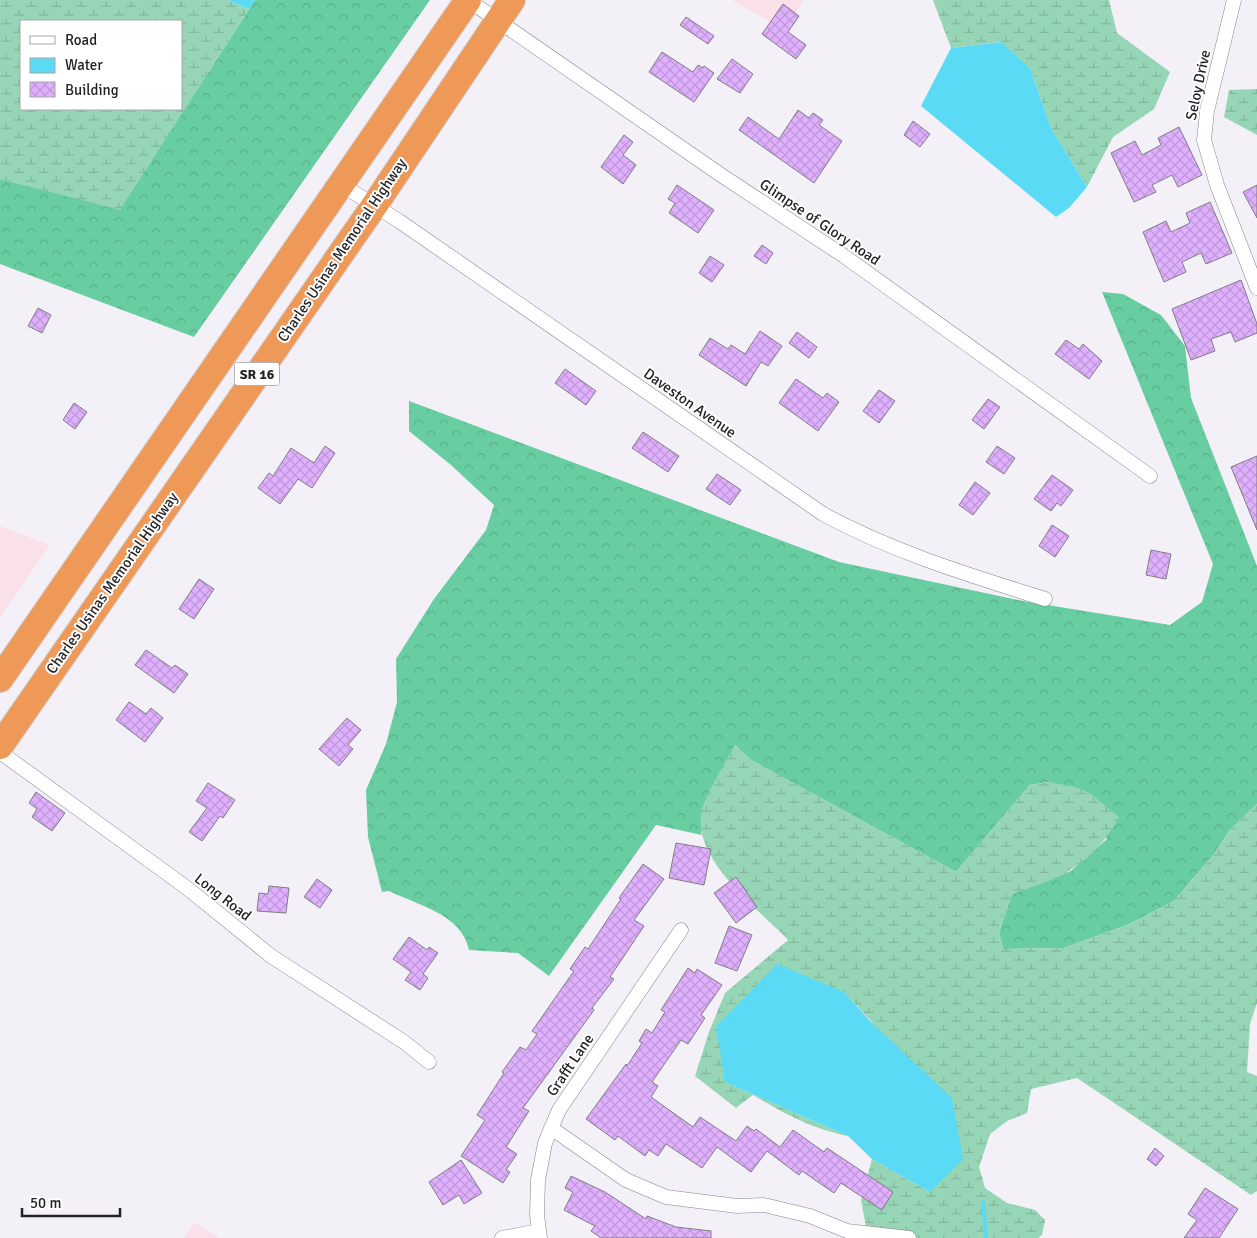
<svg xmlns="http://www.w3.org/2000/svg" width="1257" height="1238" viewBox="0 0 1257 1238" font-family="Signika,sans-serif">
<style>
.commercial{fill:#fae0e8}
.forest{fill:url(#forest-crowns)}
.wetland{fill:url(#wetland-marsh);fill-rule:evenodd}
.water{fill:#5adaf4}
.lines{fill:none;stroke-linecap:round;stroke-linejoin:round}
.stream{stroke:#5adaf4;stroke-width:4}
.building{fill:url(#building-cross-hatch);stroke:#817d84}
.street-casing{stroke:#87838a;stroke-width:15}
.highway-casing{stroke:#cfcecf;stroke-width:28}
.street{stroke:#fff;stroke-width:14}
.highway{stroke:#ef9959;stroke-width:26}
.labels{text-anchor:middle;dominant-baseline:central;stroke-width:4;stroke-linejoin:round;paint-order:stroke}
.shield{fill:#fff;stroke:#666466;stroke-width:1}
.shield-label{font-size:14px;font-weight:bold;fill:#242225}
.street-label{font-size:15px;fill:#242225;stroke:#fff}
</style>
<defs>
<pattern id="forest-crowns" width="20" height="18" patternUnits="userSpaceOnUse" patternTransform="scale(1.25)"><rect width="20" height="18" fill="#68cda0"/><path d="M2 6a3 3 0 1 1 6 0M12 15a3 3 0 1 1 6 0" fill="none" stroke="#5ab08a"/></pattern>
<pattern id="wetland-marsh" width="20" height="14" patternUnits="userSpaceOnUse" patternTransform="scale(1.25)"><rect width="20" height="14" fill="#96d5b6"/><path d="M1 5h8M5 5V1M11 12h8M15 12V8" fill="none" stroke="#81b79c"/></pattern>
<pattern id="building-cross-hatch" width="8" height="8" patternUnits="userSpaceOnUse" patternTransform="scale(1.25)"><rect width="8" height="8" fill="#dfb0fd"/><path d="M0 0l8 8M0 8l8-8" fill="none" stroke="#bf97d9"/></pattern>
</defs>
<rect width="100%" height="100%" fill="#f4f0f7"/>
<path class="commercial" d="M 732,0 L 804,0 L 784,30 Z
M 0,526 L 50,545 L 0,618 Z
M 195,1222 L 219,1238 L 183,1238 Z"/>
<path class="forest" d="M 255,0 L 430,0 L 194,337 L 0,264 L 0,179 L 120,209 Z
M 1102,292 L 1123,294 L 1161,315 L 1185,346 L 1191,398 L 1257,566 L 1257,804 L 1229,831 L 1214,854 L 1174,901 L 1127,925 L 1064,948 L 1003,949 L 999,932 L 1012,894 L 1071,871 L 1107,839 L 1049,782 L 1030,785 L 956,872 L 751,760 L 735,745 L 701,833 L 702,835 L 656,825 L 549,976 L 518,953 L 469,950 C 462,914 417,905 389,891 L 382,892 L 368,837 L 366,790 L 386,744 L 397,702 L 396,659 L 434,599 L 486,530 L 494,505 L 451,465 L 409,431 L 409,401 L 839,562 L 1023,601 L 1170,625 L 1202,602 L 1213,564 Z"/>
<path class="wetland" d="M 0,0 L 228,0 L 249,9 L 120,210 L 0,179 ZM 21,21 L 181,21 L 181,109 L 21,109 Z
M 933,0 L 1109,0 L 1117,33 L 1170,72 L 1154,109 L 1113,137 L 1087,187 L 1051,128 L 1030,68 L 1000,42 L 951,48 Z
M 1257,89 L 1257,135 L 1224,117 L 1229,90 Z
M 735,745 L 751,760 L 956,872 L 1030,785 L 1049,782 L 1076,787 L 1091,794 L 1119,817 C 1092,866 1063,877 1012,894 L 999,932 L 1003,949 L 1064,948 L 1127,925 L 1174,901 L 1214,854 L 1229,831 L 1257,804 L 1257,1003 L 1250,1024 L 1247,1072 L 1257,1076 L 1257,1191 L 1251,1195 L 1077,1078 L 1031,1089 L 1027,1113 L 1007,1121 L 990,1134 L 979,1167 L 985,1188 L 1007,1203 L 1035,1210 L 1045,1220 L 1042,1235 L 1038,1238 L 868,1238 L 861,1200 L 872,1159 L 930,1192 L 872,1022 L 844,992 L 725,1082 L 848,1136 C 812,1129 785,1114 753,1095 L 736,1108 L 695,1076 L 709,1032 L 725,993 L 788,940 C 757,907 684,855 704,803 C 712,783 725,764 735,745 Z"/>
<path class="water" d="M 228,0 L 255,0 L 249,9 Z
M 1001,42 L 1030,68 L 1051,128 L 1087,187 L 1069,208 L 1056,217 L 921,106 L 951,48 Z
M 777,964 L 844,992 L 872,1023 L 952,1098 L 963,1159 L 930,1192 L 872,1159 L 848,1136 L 725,1082 L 716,1027 Z"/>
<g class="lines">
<path class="stream" d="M 983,1202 L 986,1238"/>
</g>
<path class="building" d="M 783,4 L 799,16 L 788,32 L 806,45 L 796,59 L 762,34 Z
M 686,17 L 714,36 L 708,44 L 680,25 Z
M 662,52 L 693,72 L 698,65 L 703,68 L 704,66 L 714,73 L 694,102 L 649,72 Z
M 732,59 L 753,74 L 740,93 L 717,79 Z
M 798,110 L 809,118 L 813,113 L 823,120 L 819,125 L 842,141 L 814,183 L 739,130 L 748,117 L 779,139 Z
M 913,121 L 930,134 L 920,147 L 904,135 Z
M 1179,127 L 1202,175 L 1178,187 L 1172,175 L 1152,185 L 1156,192 L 1134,202 L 1111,153 L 1135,141 L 1142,155 L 1161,145 L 1158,138 Z
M 624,135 L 633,142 L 623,155 L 636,165 L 623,184 L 601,167 Z
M 677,185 L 714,210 L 698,233 L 669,213 L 675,203 L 668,199 Z
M 1257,185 L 1257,218 L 1243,192 Z
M 1210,202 L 1232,253 L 1206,264 L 1201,253 L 1182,262 L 1186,272 L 1164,282 L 1143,232 L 1166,221 L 1171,232 L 1190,223 L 1186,213 Z
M 762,245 L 773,253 L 766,264 L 754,256 Z
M 710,256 L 724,265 L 712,282 L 699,273 Z
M 1241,280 L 1257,324 L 1257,333 L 1235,342 L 1231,332 L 1211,339 L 1215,351 L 1191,360 L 1172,309 Z
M 38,308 L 51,315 L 42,333 L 28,326 Z
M 760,331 L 782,346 L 768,366 L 761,362 L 746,386 L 699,355 L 710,338 L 728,349 L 731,345 L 745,354 Z
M 797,332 L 817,347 L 809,358 L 789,343 Z
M 1066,340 L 1079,349 L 1083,344 L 1102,361 L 1089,379 L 1055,354 Z
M 565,369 L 596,391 L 586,405 L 555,383 Z
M 796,379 L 823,398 L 827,393 L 839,402 L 818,431 L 779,403 Z
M 879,390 L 895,401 L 879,423 L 863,411 Z
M 988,399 L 1000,407 L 984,429 L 972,420 Z
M 74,403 L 87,412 L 75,429 L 63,420 Z
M 643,432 L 679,456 L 668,472 L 632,448 Z
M 325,446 L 335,453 L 312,488 L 298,479 L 280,504 L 258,488 L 269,473 L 273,476 L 291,448 L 314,463 Z
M 997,446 L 1015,458 L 1004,474 L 986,462 Z
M 1257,456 L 1257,530 L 1231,467 Z
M 717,474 L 741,490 L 730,505 L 706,489 Z
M 1052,475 L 1073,490 L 1061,506 L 1057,503 L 1051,511 L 1034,499 Z
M 975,482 L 990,493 L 973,515 L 959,505 Z
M 1052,525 L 1069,536 L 1055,557 L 1039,546 Z
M 1151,550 L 1171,554 L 1166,579 L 1146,575 Z
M 199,579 L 214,589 L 194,619 L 179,609 Z
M 146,650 L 172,668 L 175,665 L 188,674 L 174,693 L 135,665 Z
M 129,702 L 146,714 L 151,708 L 163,718 L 145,742 L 116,720 Z
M 347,718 L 361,730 L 348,745 L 353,749 L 339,766 L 319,749 Z
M 208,783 L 235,800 L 223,818 L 220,816 L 202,841 L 189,832 L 207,808 L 196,801 Z
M 36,792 L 65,813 L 52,831 L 32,817 L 37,809 L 29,803 Z
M 676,843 L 711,849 L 704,885 L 669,878 Z
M 643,864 L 664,879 L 634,920 L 644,926 L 610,977 L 614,979 L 592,1008 L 594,1010 L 523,1108 L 529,1111 L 506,1147 L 517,1154 L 506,1170 L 510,1172 L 503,1183 L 461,1156 L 485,1120 L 477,1115 L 504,1073 L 502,1072 L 520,1047 L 526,1050 L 537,1034 L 532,1031 L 574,971 L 570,969 L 585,947 L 588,949 L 621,899 L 619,898 Z
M 736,877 L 757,907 L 736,923 L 714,893 Z
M 317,879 L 332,890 L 320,908 L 304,897 Z
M 269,886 L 289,888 L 286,913 L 257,911 L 259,893 L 268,894 Z
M 729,926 L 752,935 L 737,971 L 715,963 Z
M 409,937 L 427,950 L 429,947 L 438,953 L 423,974 L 428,978 L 420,990 L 405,980 L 411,972 L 393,959 Z
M 688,968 L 695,973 L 697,969 L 722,985 L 701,1015 L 705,1018 L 688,1044 L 681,1040 L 652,1082 L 658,1086 L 651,1097 L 693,1127 L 700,1117 L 736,1141 L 747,1126 L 754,1131 L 756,1129 L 780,1147 L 793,1130 L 824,1152 L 827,1148 L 893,1192 L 882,1210 L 841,1183 L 834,1193 L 802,1171 L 799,1175 L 767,1151 L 751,1172 L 717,1147 L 702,1168 L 666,1144 L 658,1156 L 649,1150 L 645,1156 L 618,1136 L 615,1140 L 586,1119 L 626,1064 L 627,1066 L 642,1043 L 639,1041 L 646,1029 L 652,1033 L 665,1012 L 661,1010 Z
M 1155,1148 L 1164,1156 L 1156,1166 L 1147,1159 Z
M 461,1160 L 482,1193 L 464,1204 L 459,1195 L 443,1205 L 429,1182 Z
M 571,1176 L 605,1192 L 646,1219 L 647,1216 L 676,1227 L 711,1231 L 711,1238 L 601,1238 L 591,1231 L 595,1226 L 564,1210 L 573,1192 L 565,1188 Z
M 1205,1188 L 1238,1209 L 1219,1238 L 1184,1238 L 1197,1220 L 1188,1214 Z"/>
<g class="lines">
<defs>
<path id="street" d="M 468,0 L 721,175 L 844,256 L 1150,476
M 1234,0 L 1207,111 L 1204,140 L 1217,185 L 1257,288
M 342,185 L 399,221 L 823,514 C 893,552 969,575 1045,599
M 0,752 L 187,888 L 271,956 L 404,1042 L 429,1062
M 551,1128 L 626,1180 L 666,1197 L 737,1206 L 764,1205 L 810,1216 L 847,1231 L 909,1238
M 502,1238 L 539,1231
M 540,1238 L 537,1215 L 538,1180 L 545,1143 L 559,1110 L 681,930"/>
<path id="highway" d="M 0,679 L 468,0
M 0,746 L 374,206 L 512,0"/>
</defs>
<use href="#street" class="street-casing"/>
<use href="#highway" class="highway-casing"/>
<use href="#street" class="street"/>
<use href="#highway" class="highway"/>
</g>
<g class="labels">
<rect class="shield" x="234.5" y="362.5" width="45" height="23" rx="4"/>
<g class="shield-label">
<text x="257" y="374">SR 16</text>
</g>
<g class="street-label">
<text transform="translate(1198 85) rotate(-78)">Seloy Drive</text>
<text transform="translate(820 222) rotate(34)">Glimpse of Glory Road</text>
<text transform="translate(342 250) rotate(-56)">Charles Usinas Memorial Highway</text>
<text transform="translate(690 403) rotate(35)">Daveston Avenue</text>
<text transform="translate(112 583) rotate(-55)">Charles Usinas Memorial Highway</text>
<text transform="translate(223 897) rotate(38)">Long Road</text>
<text transform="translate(570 1065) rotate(-56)">Grafft Lane</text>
</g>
</g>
<rect x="20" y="20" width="162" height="90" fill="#ffffff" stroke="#a7a7a8"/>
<rect x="30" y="36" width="25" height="8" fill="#ffffff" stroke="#a7a7a8"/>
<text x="65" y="45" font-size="15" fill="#242225">Road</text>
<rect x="30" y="58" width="25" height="15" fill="#5adaf4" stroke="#a7a7a8"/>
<text x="65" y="70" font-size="15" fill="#242225">Water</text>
<rect x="30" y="82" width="25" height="15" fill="url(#building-cross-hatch)" stroke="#a7a7a8"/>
<text x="65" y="95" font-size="15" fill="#242225">Building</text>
<path d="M22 1208v8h98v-8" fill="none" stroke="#242225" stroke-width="2.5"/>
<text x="30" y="1208" font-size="15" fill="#242225" stroke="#ffffff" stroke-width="4" paint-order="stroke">50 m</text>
</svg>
